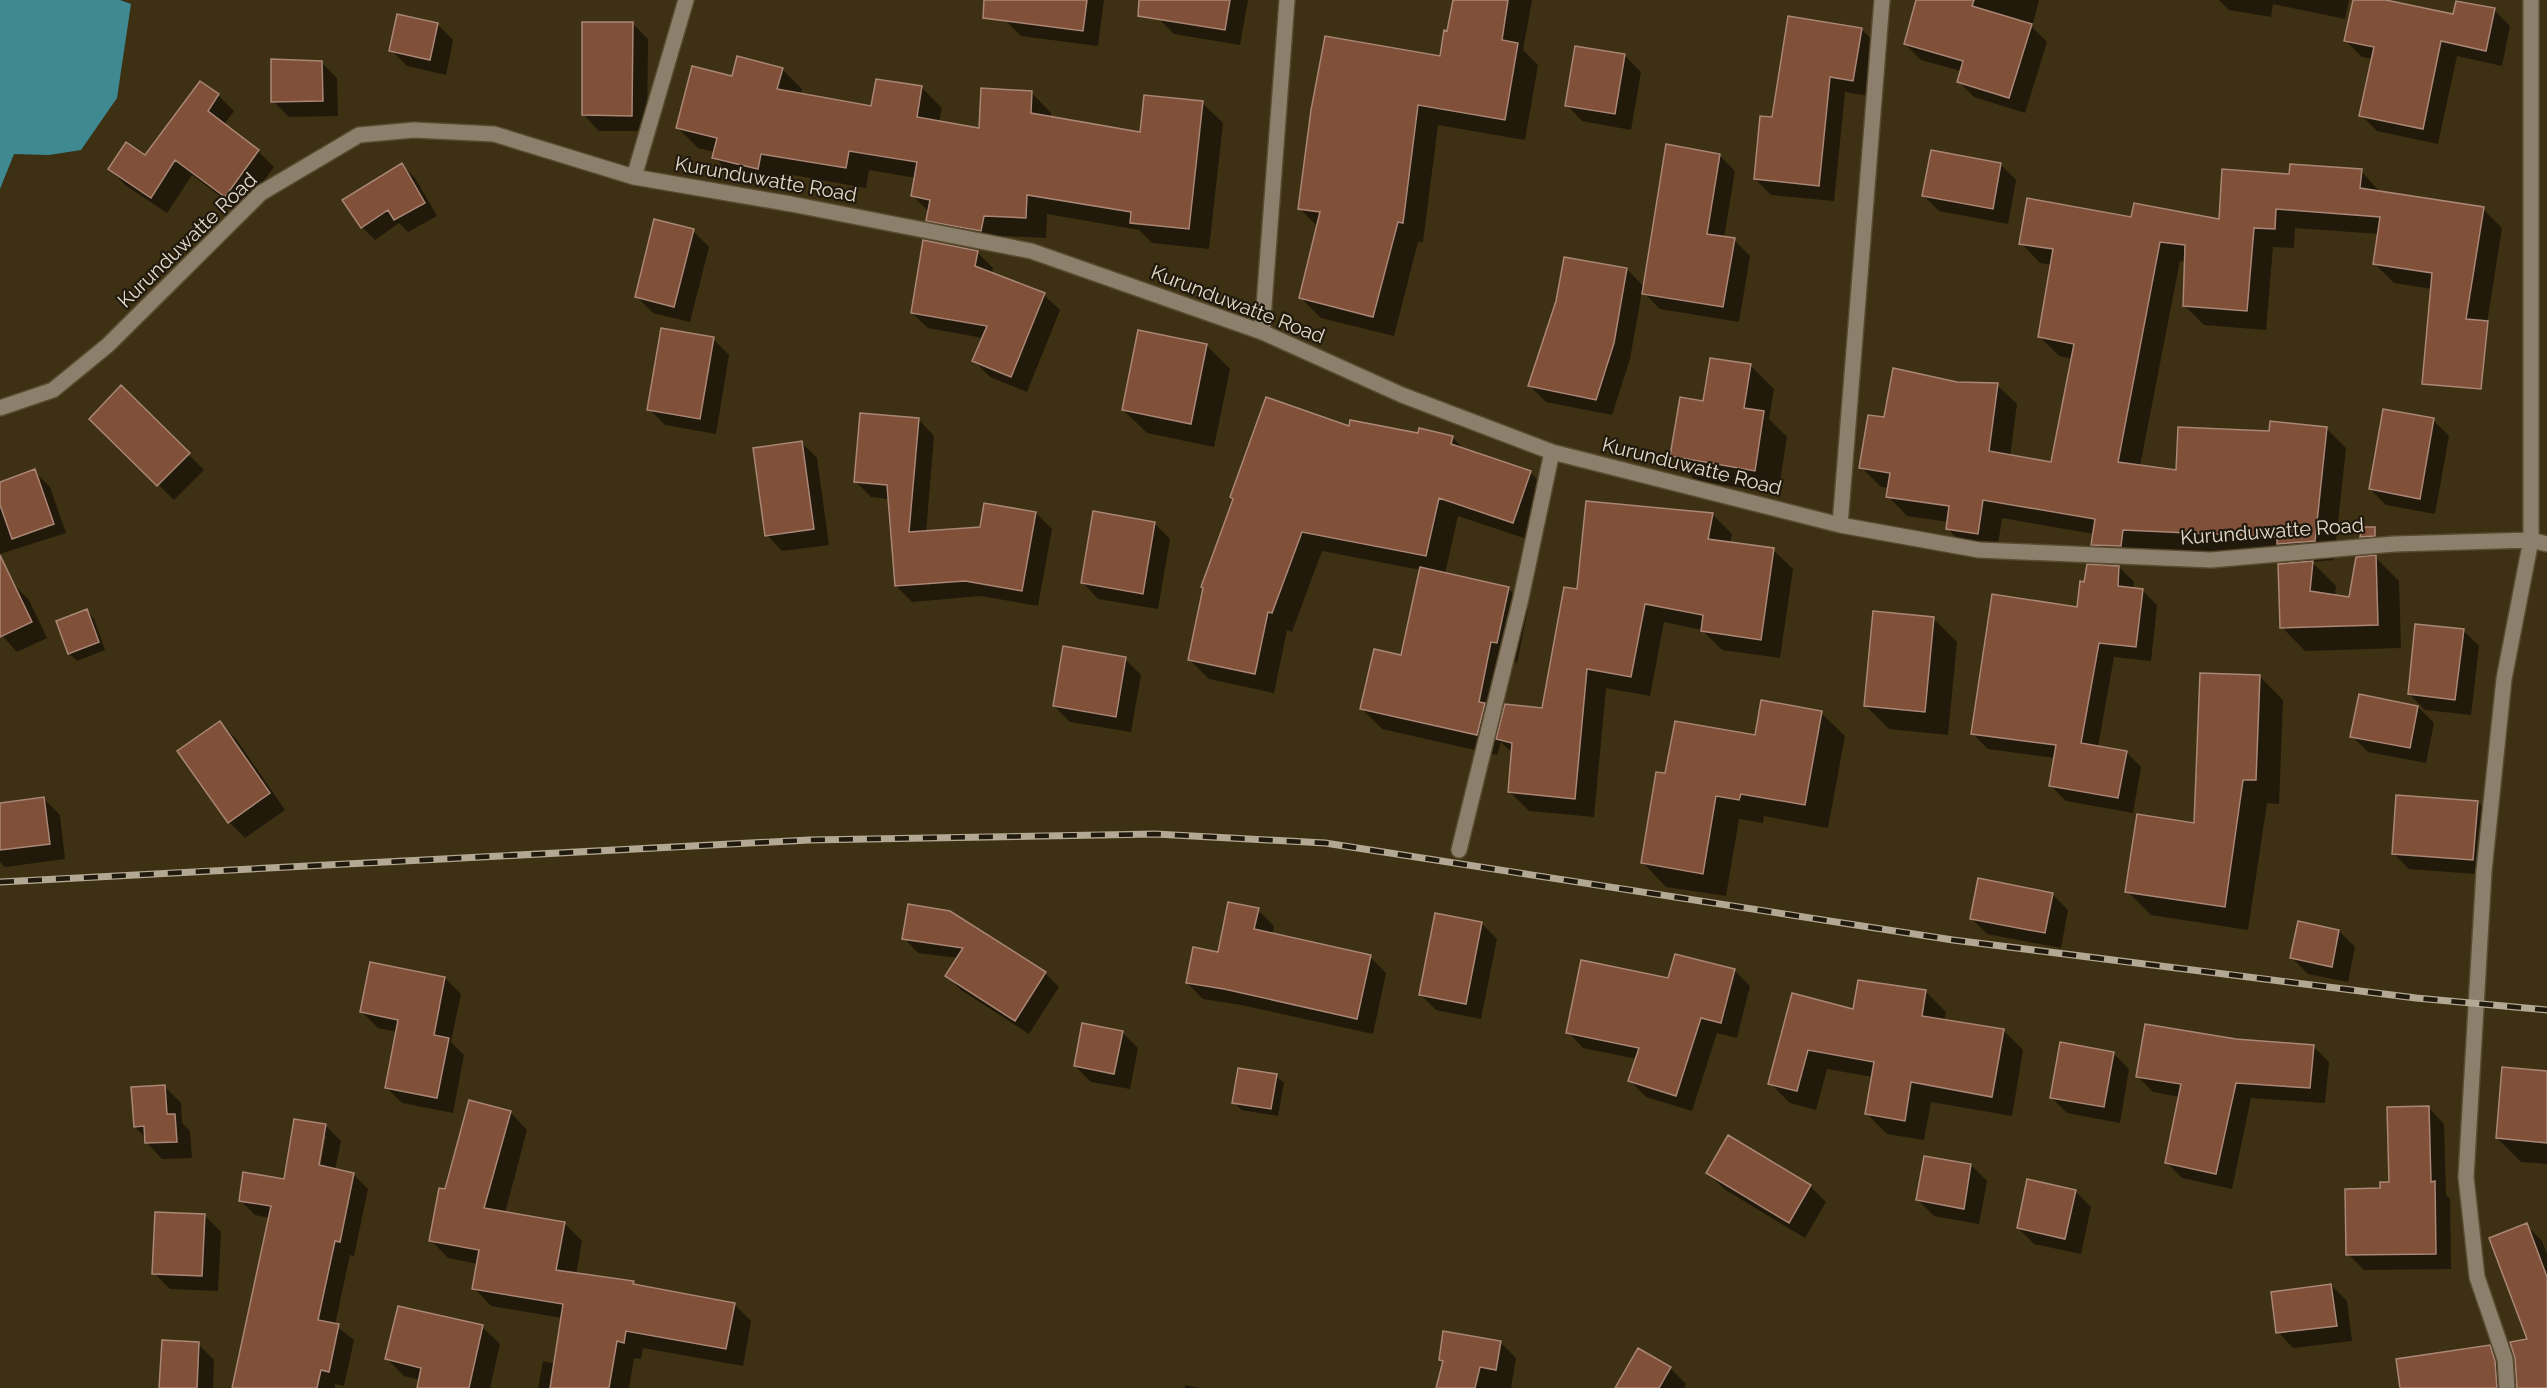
<svg xmlns="http://www.w3.org/2000/svg" width="2547" height="1388" viewBox="0 0 2547 1388" font-family="Raleway,sans-serif">
<style>
.water{fill:#3f8992}
.shadow{fill:#0007;fill-rule:evenodd}
.building{fill:#805039;stroke:#a98676;stroke-width:1.5}
.lines{fill:none;stroke-linecap:round;stroke-linejoin:round}
.minor-casing{stroke:#584b2f;stroke-width:18}
.minor{stroke:#8c7f6b;stroke-width:15}
.rail-casing{stroke:#b2a893;stroke-width:7}
.rail{stroke:#20190d;stroke-width:4.5;stroke-dasharray:14;stroke-linecap:butt}
.labels{text-anchor:middle;dominant-baseline:central;stroke-width:4.5;stroke-linejoin:round;paint-order:stroke}
.street-label{font-size:20px;fill:#e3dac9;stroke:#20190d}
</style>
<rect width="100%" height="100%" fill="#3e3012"/>
<path class="water" d="M 0,0 L 120,0 L 131,4 L 117,98 L 81,150 L 49,155 L 14,154 L 0,189 Z"/>
<path class="shadow" d="M 1008,0 L 1104,0 L 1098,46 L 1021,36 L 1005,20 Z
M 1161,0 L 1248,0 L 1240,45 L 1174,34 L 1158,18 Z
M 1454,0 L 1532,0 L 1523,50 L 1538,65 L 1525,140 L 1438,125 L 1423,242 L 1418,242 L 1394,336 L 1321,318 L 1301,298 L 1318,227 L 1299,208 L 1441,58 L 1449,32 Z
M 1918,0 L 2039,0 L 2032,27 L 2047,42 L 2025,113 L 1974,97 L 1958,81 L 1961,71 L 1921,60 L 1905,44 Z
M 2219,0 L 2349,0 L 2345,19 L 2273,4 L 2271,17 L 2229,10 Z
M 2354,0 L 2379,0 L 2455,16 L 2494,10 L 2510,26 L 2502,66 L 2457,56 L 2438,144 L 2377,131 L 2361,115 L 2373,59 L 2362,57 L 2346,41 Z
M 632,23 L 648,39 L 647,131 L 599,131 L 584,115 Z
M 437,24 L 453,40 L 446,75 L 407,66 L 391,50 Z
M 1861,29 L 1877,45 L 1869,96 L 1845,92 L 1834,201 L 1771,195 L 1755,179 L 1774,119 Z
M 1576,48 L 1625,56 L 1641,72 L 1631,130 L 1582,121 L 1567,105 Z
M 321,62 L 337,78 L 338,116 L 289,117 L 273,101 Z
M 782,69 L 802,89 L 801,95 L 872,107 L 922,88 L 942,108 L 939,122 L 981,130 L 1031,92 L 1051,113 L 1051,118 L 1141,134 L 1202,103 L 1223,123 L 1209,249 L 1152,243 L 1139,230 L 1047,214 L 1046,238 L 1004,236 L 1001,251 L 948,240 L 928,220 L 929,212 L 913,196 L 916,178 L 869,170 L 866,188 L 782,173 L 778,188 L 734,177 L 714,157 L 715,152 L 698,148 L 678,128 L 733,78 Z
M 218,95 L 234,111 L 224,125 L 258,151 L 274,167 L 241,212 L 192,175 L 167,213 L 125,185 L 110,169 L 146,157 Z
M 1719,155 L 1735,171 L 1724,238 L 1734,240 L 1750,256 L 1739,322 L 1660,309 L 1642,291 L 1630,359 L 1612,415 L 1546,402 L 1530,386 L 1627,269 L 1645,288 Z
M 2000,164 L 2016,180 L 2008,224 L 1939,211 L 1923,195 Z
M 402,165 L 415,178 L 437,216 L 408,232 L 399,223 L 375,240 L 362,227 L 344,201 Z
M 2361,171 L 2381,193 L 2483,209 L 2502,228 L 2483,348 L 2432,289 L 2394,283 L 2374,263 L 2379,234 L 2295,228 L 2294,248 L 2273,247 L 2266,330 L 2204,325 L 2184,305 L 2186,262 L 2180,261 L 2140,466 L 2177,472 L 2271,433 L 2326,428 L 2346,448 L 2334,560 L 2312,562 L 2336,586 L 2335,596 L 2350,598 L 2375,557 L 2399,581 L 2401,648 L 2305,651 L 2282,627 L 2299,564 L 2291,556 L 2142,549 L 2140,565 L 2116,564 L 2134,582 L 2133,589 L 2142,590 L 2157,605 L 2151,661 L 2114,657 L 2098,747 L 2126,752 L 2141,767 L 2133,813 L 2066,801 L 2051,786 L 2055,758 L 1988,749 L 1972,733 L 2078,609 L 2086,584 L 2115,567 L 2092,545 L 2094,534 L 2002,518 L 1997,552 L 1967,548 L 1948,529 L 1949,522 L 1907,516 L 1888,496 L 1889,488 L 1881,487 L 1861,467 L 1885,419 L 1957,383 L 1997,385 L 2017,404 L 2010,456 L 2052,463 L 2073,359 L 2059,356 L 2040,337 L 2052,265 L 2040,263 L 2021,243 L 2133,218 L 2220,221 L 2290,175 Z
M 693,231 L 709,247 L 690,322 L 653,313 L 637,297 Z
M 977,252 L 993,268 L 992,274 L 1044,295 L 1060,310 L 1027,392 L 990,377 L 974,361 L 983,338 L 928,328 L 912,313 Z
M 713,339 L 729,355 L 716,434 L 665,425 L 649,409 Z
M 1206,345 L 1230,369 L 1214,447 L 1147,433 L 1123,410 Z
M 1751,366 L 1774,389 L 1769,419 L 1787,437 L 1778,494 L 1695,480 L 1672,456 L 1704,402 Z
M 121,387 L 204,470 L 174,500 L 91,419 Z
M 919,420 L 934,436 L 926,532 L 981,528 L 1036,513 L 1052,529 L 1038,606 L 981,596 L 912,602 L 896,586 L 889,499 L 871,497 L 855,481 Z
M 2433,420 L 2449,436 L 2435,514 L 2386,505 L 2370,489 Z
M 1350,428 L 1452,437 L 1465,450 L 1530,472 L 1549,492 L 1533,541 L 1458,516 L 1445,574 L 1508,588 L 1528,609 L 1517,663 L 1512,661 L 1499,719 L 1502,722 L 1543,709 L 1578,591 L 1712,514 L 1732,534 L 1730,543 L 1773,550 L 1793,569 L 1780,658 L 1722,650 L 1702,630 L 1664,622 L 1650,696 L 1606,688 L 1594,817 L 1529,811 L 1510,792 L 1513,754 L 1501,742 L 1497,755 L 1382,729 L 1362,709 L 1402,657 L 1421,570 L 1322,551 L 1292,632 L 1287,630 L 1274,693 L 1209,679 L 1189,659 Z
M 801,442 L 817,458 L 829,545 L 782,551 L 767,535 Z
M 34,471 L 50,487 L 66,533 L 0,554 L 0,483 Z
M 1154,523 L 1170,539 L 1158,609 L 1098,599 L 1083,583 Z
M 13,584 L 29,600 L 47,638 L 17,652 L 0,633 L 0,591 Z
M 87,611 L 94,619 L 105,650 L 77,661 L 69,653 Z
M 1933,618 L 1957,642 L 1948,735 L 1889,729 L 1866,706 Z
M 2463,630 L 2479,646 L 2471,715 L 2425,710 L 2409,694 Z
M 1125,659 L 1141,675 L 1131,732 L 1070,722 L 1054,706 Z
M 2260,677 L 2283,700 L 2279,804 L 2267,803 L 2248,930 L 2151,915 L 2127,891 L 2195,825 Z
M 2360,696 L 2418,707 L 2434,723 L 2426,763 L 2368,752 L 2352,736 Z
M 1821,713 L 1845,736 L 1828,828 L 1764,816 L 1763,823 L 1739,819 L 1726,896 L 1666,887 L 1643,863 L 1666,775 L 1756,737 Z
M 220,723 L 236,739 L 285,810 L 245,838 L 229,822 Z
M 44,799 L 60,815 L 65,859 L 5,867 L 0,862 L 0,805 Z
M 2478,802 L 2494,818 L 2489,875 L 2409,869 L 2393,853 Z
M 2052,894 L 2068,910 L 2061,948 L 1987,934 L 1971,918 Z
M 909,906 L 1045,973 L 1059,987 L 1029,1034 L 961,990 L 947,976 L 958,958 L 918,953 L 904,938 Z
M 1258,910 L 1274,926 L 1272,935 L 1370,957 L 1386,973 L 1373,1034 L 1241,1005 L 1203,999 L 1187,983 L 1219,953 Z
M 1481,923 L 1497,939 L 1481,1019 L 1436,1010 L 1420,994 Z
M 2339,931 L 2355,947 L 2348,982 L 2308,974 L 2292,958 Z
M 1734,970 L 1750,986 L 1737,1038 L 1717,1033 L 1692,1111 L 1646,1097 L 1630,1081 L 1637,1059 L 1583,1048 L 1568,1032 L 1670,980 Z
M 445,978 L 461,994 L 451,1042 L 464,1055 L 453,1113 L 402,1103 L 386,1087 L 397,1032 L 378,1028 L 362,1012 Z
M 1926,992 L 1946,1012 L 1944,1021 L 2003,1030 L 2023,1050 L 2012,1116 L 1931,1102 L 1924,1140 L 1887,1134 L 1867,1114 L 1873,1077 L 1827,1069 L 1816,1110 L 1790,1103 L 1770,1083 L 1793,995 L 1854,1011 Z
M 1122,1032 L 1138,1048 L 1130,1089 L 1091,1082 L 1075,1066 Z
M 2235,1040 L 2313,1046 L 2329,1062 L 2325,1103 L 2251,1098 L 2232,1189 L 2182,1178 L 2166,1162 L 2180,1097 L 2153,1092 L 2137,1076 Z
M 2113,1053 L 2129,1069 L 2120,1123 L 2067,1113 L 2051,1097 Z
M 2547,1072 L 2547,1164 L 2521,1162 L 2497,1138 Z
M 1276,1076 L 1284,1083 L 1278,1116 L 1241,1110 L 1234,1102 Z
M 165,1087 L 181,1103 L 182,1123 L 190,1131 L 192,1158 L 162,1159 L 147,1143 L 146,1138 L 135,1127 Z
M 2429,1108 L 2444,1124 L 2446,1195 L 2450,1199 L 2451,1269 L 2364,1270 L 2348,1254 L 2381,1190 L 2390,1183 Z
M 510,1112 L 527,1130 L 505,1213 L 564,1223 L 582,1241 L 576,1274 L 633,1283 L 637,1287 L 734,1304 L 751,1321 L 743,1366 L 643,1348 L 641,1359 L 634,1358 L 629,1388 L 538,1388 L 543,1361 L 555,1364 L 562,1318 L 491,1306 L 474,1288 L 478,1264 L 448,1258 L 431,1240 L 446,1191 Z
M 326,1126 L 341,1141 L 335,1170 L 353,1174 L 368,1189 L 354,1256 L 350,1255 L 335,1325 L 354,1340 L 344,1386 L 335,1384 L 335,1388 L 233,1388 L 270,1218 L 255,1215 L 240,1200 L 285,1181 ZM 323,1136 L 326,1136 L 319,1173 L 316,1173 Z
M 1729,1137 L 1810,1186 L 1826,1202 L 1805,1238 L 1724,1189 L 1708,1173 Z
M 1971,1165 L 1987,1181 L 1979,1224 L 1934,1216 L 1918,1200 Z
M 2075,1191 L 2091,1207 L 2081,1254 L 2034,1244 L 2018,1228 Z
M 205,1216 L 221,1232 L 218,1291 L 170,1289 L 154,1273 Z
M 2526,1225 L 2542,1241 L 2547,1254 L 2547,1388 L 2517,1388 L 2530,1341 Z
M 2331,1285 L 2347,1301 L 2352,1341 L 2293,1348 L 2278,1332 Z
M 482,1327 L 500,1344 L 490,1388 L 419,1388 L 420,1380 L 404,1376 L 387,1359 Z
M 1500,1342 L 1516,1358 L 1511,1388 L 1438,1388 L 1444,1364 L 1440,1359 Z
M 198,1344 L 214,1360 L 213,1388 L 161,1388 Z
M 2489,1346 L 2505,1363 L 2512,1388 L 2402,1388 Z
M 1639,1350 L 1670,1368 L 1686,1384 L 1684,1388 L 1617,1388 Z
M 1185,1385 L 1199,1388 L 1185,1388 Z"/>
<path class="building" d="M 984,0 L 1087,0 L 1083,31 L 983,18 Z
M 1139,0 L 1230,0 L 1225,30 L 1138,16 Z
M 1453,0 L 1508,0 L 1502,40 L 1518,43 L 1505,120 L 1418,105 L 1403,223 L 1398,222 L 1373,317 L 1299,298 L 1320,212 L 1298,209 L 1311,110 L 1325,36 L 1440,56 L 1444,30 L 1447,31 Z
M 1916,0 L 1974,0 L 1972,6 L 2032,24 L 2009,98 L 1957,82 L 1963,61 L 1904,44 Z
M 2353,0 L 2386,0 L 2453,14 L 2456,1 L 2495,8 L 2486,51 L 2441,41 L 2423,129 L 2359,116 L 2374,47 L 2344,41 Z
M 397,14 L 438,23 L 430,60 L 389,51 Z
M 1788,16 L 1862,28 L 1853,81 L 1830,77 L 1819,186 L 1754,179 L 1760,116 L 1772,117 Z
M 582,22 L 633,22 L 632,116 L 582,115 Z
M 1575,46 L 1625,54 L 1615,114 L 1565,106 Z
M 737,56 L 783,68 L 777,89 L 871,106 L 876,79 L 922,86 L 917,117 L 979,128 L 981,88 L 1032,91 L 1031,113 L 1140,132 L 1144,95 L 1203,101 L 1189,229 L 1130,223 L 1131,212 L 1027,195 L 1026,218 L 984,216 L 981,231 L 926,221 L 930,200 L 911,196 L 917,162 L 849,151 L 846,168 L 761,154 L 758,169 L 712,158 L 717,138 L 676,128 L 692,66 L 732,76 Z
M 271,59 L 322,61 L 323,101 L 271,102 Z
M 200,81 L 219,94 L 208,111 L 259,150 L 225,197 L 175,160 L 151,198 L 108,169 L 126,142 L 145,155 Z
M 1666,144 L 1720,154 L 1707,234 L 1735,238 L 1723,307 L 1642,294 Z
M 1931,150 L 2001,163 L 1993,209 L 1922,196 Z
M 402,163 L 425,203 L 394,220 L 388,210 L 361,228 L 342,200 Z
M 2290,164 L 2362,169 L 2360,188 L 2484,207 L 2466,319 L 2488,321 L 2481,389 L 2422,384 L 2432,273 L 2373,264 L 2380,217 L 2276,209 L 2275,229 L 2254,228 L 2247,311 L 2183,306 L 2185,245 L 2160,242 L 2118,462 L 2176,470 L 2178,427 L 2269,431 L 2270,421 L 2327,427 L 2315,541 L 2277,544 L 2277,537 L 2123,530 L 2121,546 L 2091,545 L 2095,519 L 1983,500 L 1978,534 L 1946,529 L 1949,506 L 1886,497 L 1890,473 L 1859,468 L 1868,415 L 1884,417 L 1893,368 L 1957,382 L 1998,383 L 1989,451 L 2051,462 L 2074,344 L 2038,337 L 2053,249 L 2019,244 L 2027,198 L 2131,217 L 2134,203 L 2219,219 L 2222,169 L 2289,174 Z
M 654,219 L 694,229 L 674,307 L 635,297 Z
M 923,240 L 978,251 L 975,266 L 1045,293 L 1011,377 L 972,361 L 987,326 L 911,313 Z
M 1564,257 L 1627,268 L 1614,343 L 1596,400 L 1528,386 L 1556,301 Z
M 661,328 L 714,337 L 700,419 L 647,410 Z
M 1138,330 L 1207,344 L 1191,424 L 1122,410 Z
M 1710,358 L 1751,364 L 1744,408 L 1764,411 L 1755,471 L 1670,456 L 1680,397 L 1703,401 Z
M 121,385 L 190,453 L 157,486 L 89,419 Z
M 1266,397 L 1349,426 L 1350,420 L 1418,433 L 1419,428 L 1453,436 L 1451,444 L 1531,471 L 1513,523 L 1439,498 L 1426,556 L 1302,532 L 1272,613 L 1268,612 L 1255,674 L 1188,660 L 1203,588 L 1201,587 L 1233,499 L 1230,497 Z
M 2383,409 L 2434,418 L 2420,499 L 2369,489 Z
M 860,413 L 919,418 L 909,532 L 980,527 L 984,503 L 1036,512 L 1022,591 L 965,581 L 895,586 L 887,485 L 854,482 Z
M 802,441 L 814,529 L 765,536 L 753,448 Z
M 35,469 L 54,524 L 12,539 L 0,505 L 0,482 Z
M 1586,501 L 1713,513 L 1708,539 L 1774,548 L 1761,640 L 1701,631 L 1703,615 L 1645,604 L 1631,677 L 1587,669 L 1575,799 L 1508,792 L 1512,743 L 1496,739 L 1505,704 L 1542,708 L 1564,587 L 1577,589 Z
M 1093,511 L 1155,522 L 1143,594 L 1081,583 Z
M 2362,527 L 2375,527 L 2375,536 L 2360,537 Z
M 0,555 L 32,622 L 0,637 Z
M 2376,555 L 2378,625 L 2280,628 L 2278,564 L 2313,561 L 2310,591 L 2349,597 L 2356,557 Z
M 2087,564 L 2119,566 L 2118,586 L 2143,589 L 2136,647 L 2099,643 L 2081,743 L 2127,751 L 2118,798 L 2049,786 L 2056,745 L 1971,734 L 1992,594 L 2077,607 L 2080,581 L 2084,582 Z
M 1420,567 L 1509,587 L 1497,643 L 1491,642 L 1479,702 L 1485,703 L 1477,735 L 1360,709 L 1374,649 L 1401,655 Z
M 87,609 L 99,642 L 68,654 L 56,621 Z
M 1873,611 L 1934,617 L 1925,712 L 1864,706 Z
M 2415,624 L 2464,629 L 2455,700 L 2408,694 Z
M 1063,646 L 1126,657 L 1116,717 L 1053,706 Z
M 2200,673 L 2260,675 L 2256,780 L 2243,780 L 2225,907 L 2125,892 L 2137,814 L 2194,823 Z
M 2359,694 L 2418,706 L 2410,748 L 2350,737 Z
M 1761,700 L 1822,711 L 1805,805 L 1741,794 L 1739,800 L 1716,796 L 1703,874 L 1641,863 L 1656,772 L 1665,773 L 1675,721 L 1755,735 Z
M 220,721 L 270,793 L 228,823 L 177,751 Z
M 2396,795 L 2478,801 L 2473,860 L 2392,854 Z
M 44,797 L 50,844 L 0,850 L 0,803 Z
M 1978,878 L 2053,893 L 2045,933 L 1970,919 Z
M 1228,902 L 1259,908 L 1254,929 L 1371,955 L 1357,1019 L 1224,989 L 1186,983 L 1193,947 L 1218,952 Z
M 908,904 L 950,911 L 1046,972 L 1015,1021 L 945,976 L 963,948 L 902,939 Z
M 1435,913 L 1482,922 L 1466,1004 L 1419,995 Z
M 2298,921 L 2339,930 L 2332,967 L 2290,958 Z
M 1675,954 L 1735,969 L 1721,1023 L 1701,1018 L 1676,1096 L 1628,1081 L 1639,1048 L 1566,1033 L 1581,960 L 1668,978 Z
M 370,962 L 445,977 L 434,1035 L 449,1038 L 437,1098 L 385,1088 L 398,1020 L 360,1012 Z
M 1858,980 L 1926,990 L 1922,1016 L 2004,1029 L 1992,1097 L 1911,1082 L 1905,1121 L 1865,1114 L 1874,1062 L 1808,1050 L 1797,1091 L 1768,1084 L 1792,993 L 1853,1009 Z
M 1082,1023 L 1123,1031 L 1114,1074 L 1074,1066 Z
M 2145,1024 L 2236,1039 L 2314,1045 L 2310,1088 L 2236,1083 L 2216,1174 L 2165,1163 L 2181,1084 L 2136,1077 Z
M 2060,1042 L 2114,1052 L 2104,1107 L 2050,1098 Z
M 2502,1067 L 2547,1071 L 2547,1143 L 2496,1138 Z
M 1238,1068 L 1277,1074 L 1271,1109 L 1232,1103 Z
M 165,1085 L 167,1114 L 175,1114 L 177,1142 L 145,1143 L 144,1126 L 134,1127 L 131,1087 Z
M 469,1100 L 511,1111 L 484,1208 L 565,1222 L 556,1270 L 634,1281 L 633,1284 L 735,1303 L 726,1349 L 626,1331 L 624,1343 L 617,1341 L 609,1388 L 550,1388 L 563,1304 L 472,1289 L 479,1250 L 429,1241 L 439,1188 L 445,1189 Z
M 2429,1106 L 2431,1182 L 2435,1181 L 2436,1254 L 2346,1255 L 2345,1189 L 2380,1188 L 2380,1182 L 2389,1182 L 2387,1107 Z
M 294,1119 L 326,1124 L 319,1165 L 354,1173 L 340,1242 L 335,1241 L 318,1320 L 339,1324 L 329,1372 L 321,1370 L 317,1388 L 232,1388 L 271,1206 L 239,1201 L 243,1172 L 284,1179 Z
M 1728,1135 L 1811,1185 L 1789,1223 L 1706,1173 Z
M 1924,1156 L 1971,1164 L 1964,1209 L 1916,1200 Z
M 2027,1179 L 2076,1190 L 2065,1239 L 2017,1228 Z
M 155,1212 L 205,1214 L 202,1276 L 152,1274 Z
M 2527,1223 L 2547,1277 L 2547,1388 L 2517,1388 L 2515,1358 L 2510,1342 L 2527,1339 L 2489,1238 Z
M 2331,1284 L 2337,1326 L 2276,1333 L 2271,1292 Z
M 398,1306 L 483,1325 L 469,1388 L 417,1388 L 421,1368 L 385,1359 Z
M 1443,1331 L 1501,1341 L 1496,1370 L 1480,1367 L 1475,1388 L 1436,1388 L 1443,1361 L 1439,1360 Z
M 162,1340 L 199,1342 L 197,1388 L 159,1388 Z
M 2490,1345 L 2495,1361 L 2497,1388 L 2400,1388 L 2396,1359 Z
M 1638,1348 L 1671,1367 L 1659,1388 L 1615,1388 Z"/>
<g class="lines">
<defs>
<path id="minor" d="M 634,177 L 686,0
M 1262,332 L 1287,0
M 0,408 L 53,390 L 108,345 L 261,193 L 359,135 L 414,130 L 494,134 L 634,177 L 791,204 L 1031,251 L 1262,332 L 1402,395 L 1552,452 L 1840,525 L 1979,550 L 2211,560 L 2394,544 L 2531,540 L 2547,544
M 1840,525 L 1882,0
M 1459,850 L 1521,598 L 1552,452
M 2507,1388 L 2505,1359 L 2477,1277 L 2466,1177 L 2484,871 L 2504,679 L 2531,540 L 2531,0"/>
</defs>
<use href="#minor" class="minor-casing"/>
<use href="#minor" class="minor"/>
<defs>
<path id="rail" d="M 0,882 L 809,840 L 1155,834 L 1325,843 L 1953,940 L 2416,998 L 2547,1010"/>
</defs>
<use href="#rail" class="rail-casing"/>
<use href="#rail" class="rail"/>
</g>
<g class="labels">
<g class="street-label">
<text transform="translate(766 179) rotate(10)">Kurunduwatte Road</text>
<text transform="translate(187 240) rotate(-44)">Kurunduwatte Road</text>
<text transform="translate(1238 304) rotate(21)">Kurunduwatte Road</text>
<text transform="translate(1692 466) rotate(14)">Kurunduwatte Road</text>
<text transform="translate(2272 531) rotate(-4)">Kurunduwatte Road</text>
</g>
</g>
</svg>
